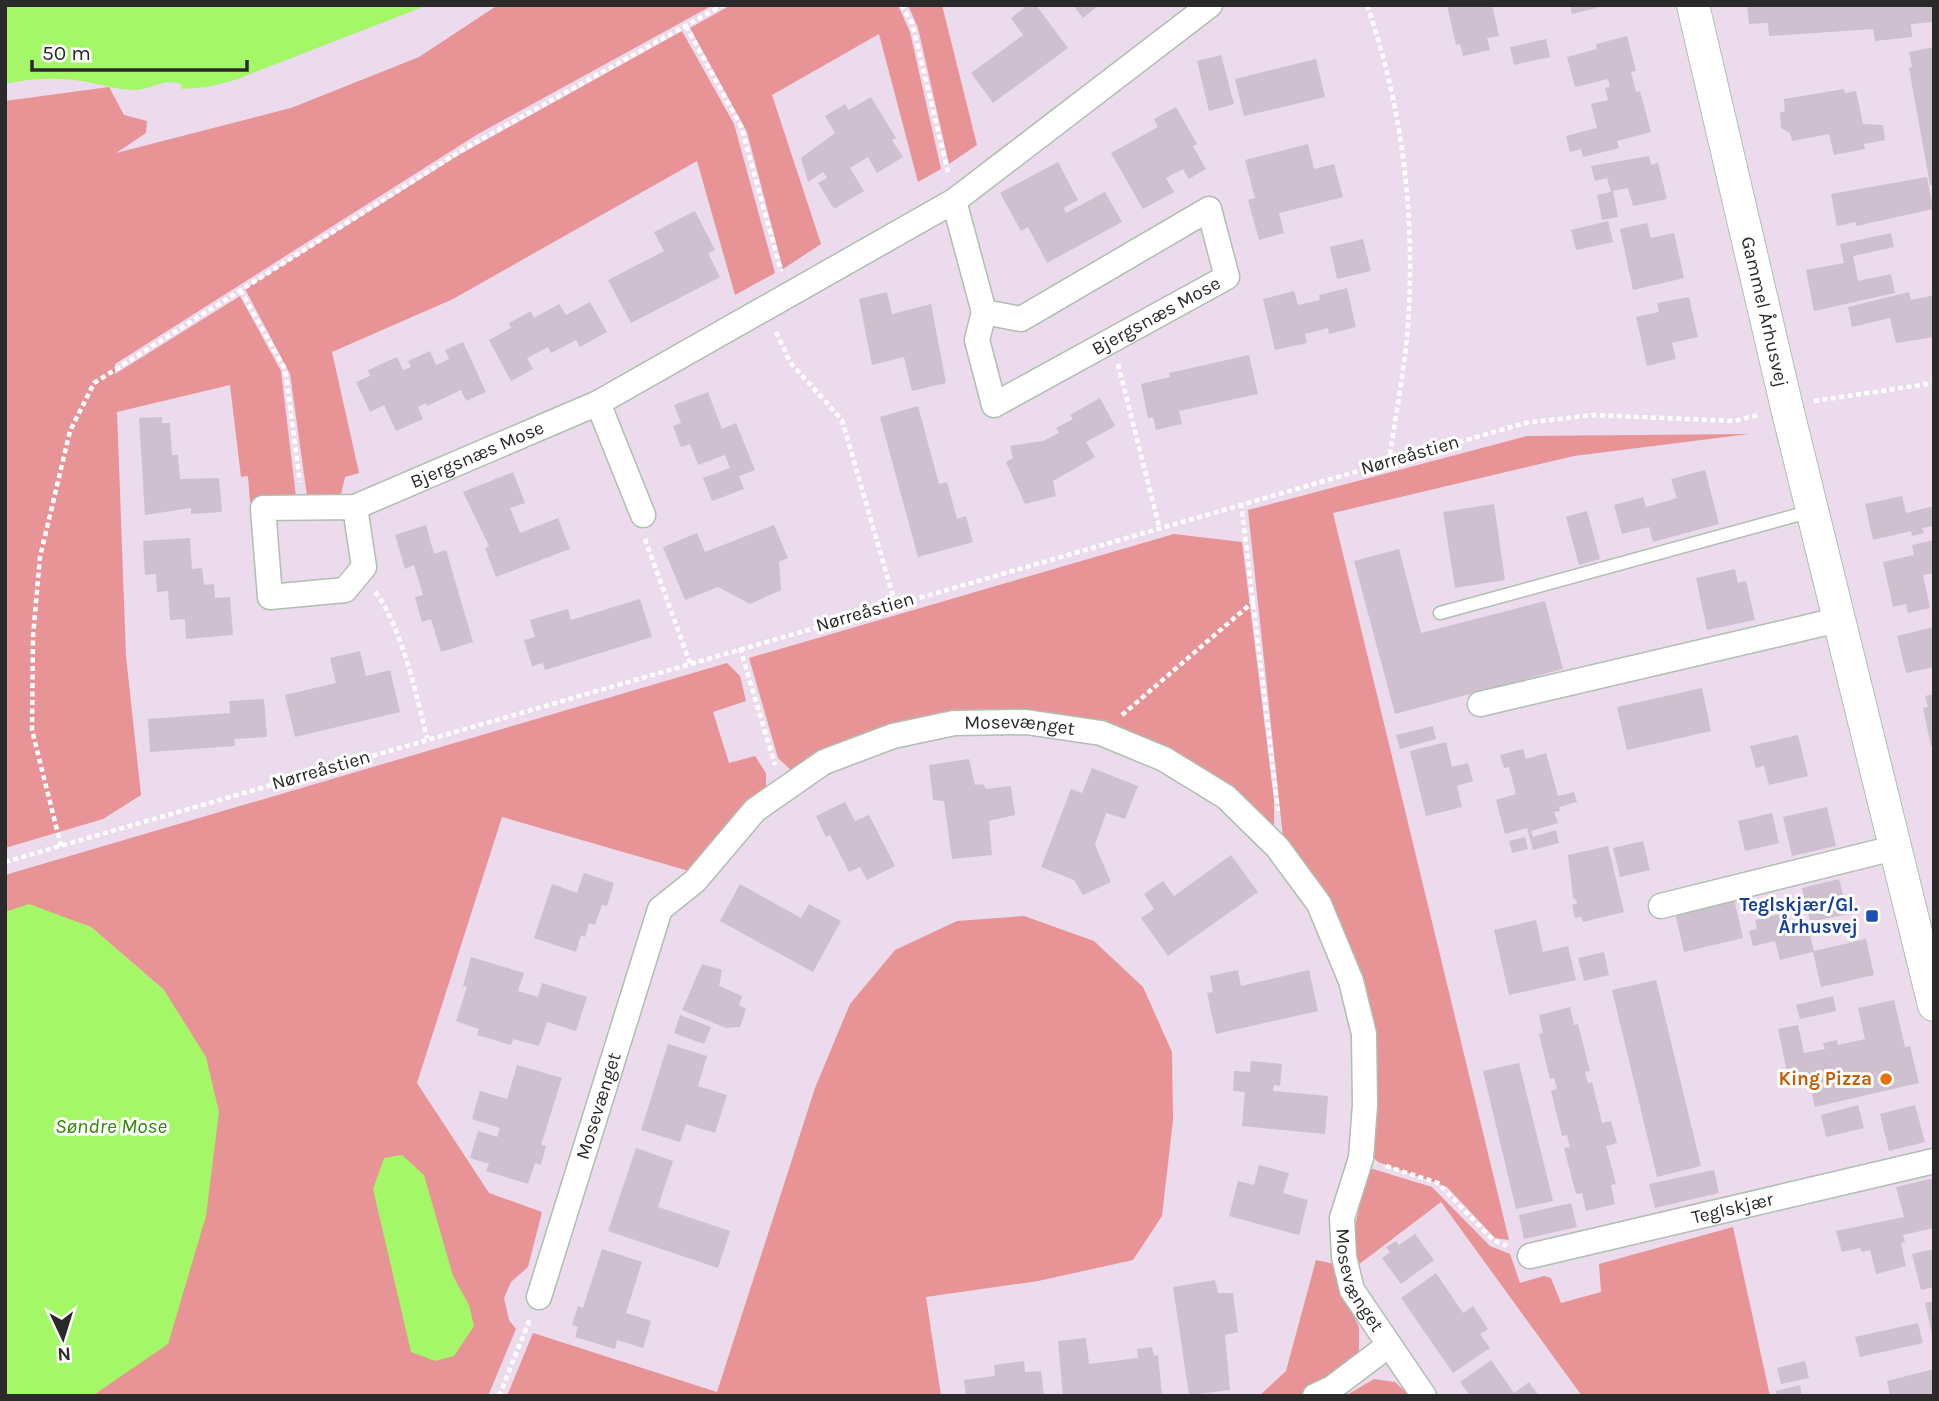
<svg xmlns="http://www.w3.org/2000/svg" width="1939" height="1401" viewBox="0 0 1939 1401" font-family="Karla,sans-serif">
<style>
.green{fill:#e89396}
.water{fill:#a4f766}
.building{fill:#cec0ce}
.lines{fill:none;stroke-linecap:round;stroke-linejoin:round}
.service-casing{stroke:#afbfb0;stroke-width:15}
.minor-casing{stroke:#afbfb0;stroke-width:27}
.tertiary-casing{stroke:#afbfb0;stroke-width:34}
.path{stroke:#fff;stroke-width:4.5;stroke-dasharray:5 3.5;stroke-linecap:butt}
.service{stroke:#fff;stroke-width:12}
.minor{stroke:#fff;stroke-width:24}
.tertiary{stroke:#fff;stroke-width:32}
.transit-dot{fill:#1a4fb4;stroke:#fff;stroke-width:2.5}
.food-dot{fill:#e8710a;stroke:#fff;stroke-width:2.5}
.labels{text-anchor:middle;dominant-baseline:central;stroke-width:6;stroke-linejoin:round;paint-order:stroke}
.street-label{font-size:19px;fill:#2a2a2a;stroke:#fff}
.transit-label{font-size:19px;font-weight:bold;fill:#164399;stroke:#fff;text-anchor:end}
.food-label{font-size:19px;font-weight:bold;fill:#c56008;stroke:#fff;text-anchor:end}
.water-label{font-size:21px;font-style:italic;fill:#338707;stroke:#fff}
</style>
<rect width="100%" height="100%" fill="#ebdbed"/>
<path class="green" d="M 498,5 L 713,5 L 478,134 L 115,364 L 115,374 L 240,296 L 281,371 L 296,497 L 250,502 L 248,476 L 241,477 L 230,385 L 117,412 L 126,656 L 141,795 L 103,819 L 5,848 L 5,101 L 109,87 L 124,115 L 147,121 L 146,133 L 116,153 L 291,108 L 419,57 Z
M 731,5 L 898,5 L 910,32 L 941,169 L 918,182 L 879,34 L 772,95 L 821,244 L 783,269 L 747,132 L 690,28 Z
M 908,5 L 942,5 L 977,145 L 949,164 L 918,28 Z
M 682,31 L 734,124 L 775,273 L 735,295 L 697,161 L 453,299 L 332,352 L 359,473 L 345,477 L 341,494 L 307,496 L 290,374 L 245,289 L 457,156 Z
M 1749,434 L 1574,456 L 1333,513 L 1509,1240 L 1495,1238 L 1447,1187 L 1378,1162 L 1371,1155 C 1380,1081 1376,1026 1354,954 L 1347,956 C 1344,944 1342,930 1338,919 C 1328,889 1304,861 1283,837 L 1248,510 L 1527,436 Z
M 1174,534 L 1242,542 L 1274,800 L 1274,828 C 1206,755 1122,722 1025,710 L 792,771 L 778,758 L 749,658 Z
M 727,663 L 740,676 L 746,701 L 713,712 L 729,763 L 755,756 L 766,773 L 766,791 L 689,871 L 502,817 L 417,1083 L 489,1193 L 542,1212 L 528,1267 L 511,1282 L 504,1298 L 509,1320 L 516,1329 L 488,1396 L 92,1396 L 168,1343 L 164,990 L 91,927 L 29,905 L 5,912 L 5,875 Z
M 1024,916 L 1094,941 L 1143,987 L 1172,1052 L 1173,1120 L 1162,1216 L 1133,1260 L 1038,1281 L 926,1297 L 941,1396 L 507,1396 L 533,1333 L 717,1392 L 815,1088 L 850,1004 L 895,950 L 957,921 Z
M 1373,1169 L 1432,1187 L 1490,1246 L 1510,1254 L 1520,1283 L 1544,1276 L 1551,1278 L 1561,1303 L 1601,1292 L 1599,1264 L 1733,1227 L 1770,1396 L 1582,1396 L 1441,1202 L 1358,1265 L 1353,1234 L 1368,1171 Z
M 1316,1260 L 1334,1264 L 1340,1289 L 1359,1327 L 1359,1350 L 1354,1360 L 1317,1387 L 1297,1396 L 1259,1396 L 1286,1371 Z
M 1374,1379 L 1395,1382 L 1410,1396 L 1345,1396 Z"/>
<path class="water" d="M 5,5 L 428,5 L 235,80 L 207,87 L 182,89 L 181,84 C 162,78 153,89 136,90 C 119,90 103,85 87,82 C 60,77 32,78 5,84 Z
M 29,904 L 91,927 L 164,990 L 206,1057 L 219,1112 L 206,1216 L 168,1344 L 92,1396 L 5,1396 L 5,912 Z
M 402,1155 L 424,1175 L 453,1276 L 469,1305 L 474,1326 L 454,1356 L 435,1361 L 411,1352 L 373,1189 L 384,1158 Z"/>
<path class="building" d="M 1028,5 L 1036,5 L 1068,48 L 993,103 L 971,73 L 1023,35 L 1011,18 Z
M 1073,5 L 1099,5 L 1083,18 Z
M 1447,5 L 1492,5 L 1499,36 L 1487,38 L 1490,50 L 1463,56 L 1460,44 L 1456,45 Z
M 1570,5 L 1603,5 L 1604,6 L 1572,14 Z
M 1747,5 L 1934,5 L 1934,22 L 1911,24 L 1912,37 L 1875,41 L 1873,29 L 1769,36 L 1768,23 L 1749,24 Z
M 1627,36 L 1636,71 L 1631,72 L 1636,92 L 1640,91 L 1651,132 L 1617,141 L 1619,148 L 1583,157 L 1581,149 L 1570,152 L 1566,136 L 1597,128 L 1591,104 L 1608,100 L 1605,88 L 1610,87 L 1608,79 L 1575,87 L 1567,57 L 1597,49 L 1596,44 Z
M 1546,39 L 1550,57 L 1514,65 L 1510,47 Z
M 1934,47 L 1934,185 L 1930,185 L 1909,68 L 1912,67 L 1909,52 Z
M 1221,55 L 1234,104 L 1209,111 L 1197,61 Z
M 1316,59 L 1325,97 L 1244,116 L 1235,79 Z
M 1844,89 L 1845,93 L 1856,91 L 1863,124 L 1883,125 L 1885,140 L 1864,144 L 1865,149 L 1834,155 L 1829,134 L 1792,141 L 1790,133 L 1781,128 L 1780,113 L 1785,111 L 1784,99 Z
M 871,97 L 896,138 L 892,140 L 903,157 L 877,173 L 868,157 L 850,168 L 864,191 L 834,209 L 818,183 L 827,178 L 823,172 L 808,182 L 801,158 L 835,133 L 825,116 L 845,104 L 849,110 Z
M 1176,107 L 1197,144 L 1193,146 L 1206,169 L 1189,179 L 1183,169 L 1166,178 L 1174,192 L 1143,209 L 1111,153 L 1158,127 L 1154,119 Z
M 1308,144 L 1314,169 L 1334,164 L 1343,197 L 1279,213 L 1284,233 L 1259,240 L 1248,200 L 1255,198 L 1245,160 Z
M 1649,156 L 1651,165 L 1658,163 L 1667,199 L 1633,206 L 1628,188 L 1613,191 L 1618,217 L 1602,220 L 1597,195 L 1611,192 L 1607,178 L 1595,181 L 1591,166 Z
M 1058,162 L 1078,200 L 1064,208 L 1066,213 L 1105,192 L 1122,222 L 1047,263 L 1028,227 L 1021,231 L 1000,193 Z
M 1927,177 L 1933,209 L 1856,226 L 1856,222 L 1837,226 L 1831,194 Z
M 695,211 L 715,250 L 708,253 L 720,277 L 631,323 L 608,280 L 664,251 L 654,232 Z
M 1608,221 L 1613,242 L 1576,250 L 1571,230 Z
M 1647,223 L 1651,238 L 1674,233 L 1684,278 L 1633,290 L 1620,229 Z
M 1891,233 L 1894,247 L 1853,256 L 1858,281 L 1891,274 L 1895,293 L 1814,311 L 1806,270 L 1844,263 L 1840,244 Z
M 1363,239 L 1371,271 L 1337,279 L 1330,247 Z
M 1347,288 L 1356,327 L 1329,334 L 1328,328 L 1305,334 L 1307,343 L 1275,350 L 1263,299 L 1294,291 L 1298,305 L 1320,300 L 1319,295 Z
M 887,292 L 892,314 L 931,304 L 946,383 L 912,391 L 904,357 L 872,365 L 859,299 Z
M 1909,292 L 1911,300 L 1934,295 L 1934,337 L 1896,343 L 1890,318 L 1852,327 L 1848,307 Z
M 1689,297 L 1698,337 L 1672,343 L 1676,359 L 1647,366 L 1636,317 L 1659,312 L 1657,303 Z
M 590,302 L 607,332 L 580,347 L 576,340 L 551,353 L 548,347 L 527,358 L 533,369 L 511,381 L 489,340 L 511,328 L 509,323 L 531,311 L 534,318 L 559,304 L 566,315 Z
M 463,342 L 486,392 L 466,401 L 461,390 L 427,406 L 426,403 L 418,407 L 423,419 L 396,431 L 384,405 L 370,412 L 356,382 L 370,376 L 368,370 L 397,357 L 403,370 L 411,367 L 408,361 L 430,351 L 436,365 L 449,359 L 445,350 Z
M 1249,355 L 1258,394 L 1179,411 L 1182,424 L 1156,430 L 1153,417 L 1148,418 L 1141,384 L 1170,377 L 1169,373 Z
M 708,392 L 722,429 L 736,423 L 755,470 L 739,476 L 744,489 L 712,501 L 703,478 L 730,468 L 725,455 L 698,465 L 690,444 L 681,447 L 673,426 L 681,423 L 674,405 Z
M 1100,398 L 1115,426 L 1086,442 L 1095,457 L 1053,481 L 1056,496 L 1025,504 L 1006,462 L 1013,458 L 1010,446 L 1043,441 L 1059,433 L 1056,428 L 1073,419 L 1070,415 Z
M 918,406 L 939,484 L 947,482 L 957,519 L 966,516 L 973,542 L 918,557 L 880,417 Z
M 162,417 L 162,423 L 170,423 L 172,455 L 178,455 L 180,479 L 219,478 L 222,512 L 191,514 L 191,508 L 145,515 L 139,418 Z
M 1705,470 L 1719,524 L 1653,542 L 1649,527 L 1622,534 L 1614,505 L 1643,497 L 1646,507 L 1677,498 L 1671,479 Z
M 513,472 L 525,503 L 510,508 L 520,533 L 558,518 L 570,549 L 496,577 L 485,548 L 489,546 L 463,492 Z
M 1902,496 L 1906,513 L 1934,506 L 1934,526 L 1922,528 L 1924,533 L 1912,536 L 1911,531 L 1873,540 L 1865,504 Z
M 1494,504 L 1505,580 L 1455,588 L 1443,512 Z
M 1587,511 L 1600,559 L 1579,565 L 1566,517 Z
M 426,525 L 434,554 L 446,550 L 473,642 L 441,652 L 431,619 L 422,622 L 415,597 L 423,595 L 414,565 L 405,569 L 395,535 Z
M 774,525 L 788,558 L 779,562 L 781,590 L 750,604 L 718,587 L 685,600 L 663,547 L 697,533 L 705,552 Z
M 190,538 L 192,569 L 202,568 L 204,585 L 214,584 L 215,598 L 230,597 L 233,635 L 186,639 L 185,619 L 170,620 L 168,591 L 157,592 L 156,574 L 145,575 L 143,541 Z
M 1934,540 L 1934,573 L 1923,575 L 1930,608 L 1908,613 L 1906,604 L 1893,607 L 1883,562 L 1914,555 L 1912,545 Z
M 1399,549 L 1421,633 L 1545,601 L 1563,669 L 1395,714 L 1354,561 Z
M 1735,569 L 1738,583 L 1746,581 L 1755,620 L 1707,630 L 1696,578 Z
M 640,599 L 652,637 L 545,670 L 543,663 L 532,666 L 524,640 L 535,637 L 530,620 L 568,609 L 571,620 Z
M 1934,627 L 1934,667 L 1906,673 L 1897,636 Z
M 360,651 L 366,676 L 390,670 L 400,712 L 295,737 L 285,695 L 336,683 L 330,658 Z
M 1702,688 L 1711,731 L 1627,750 L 1617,707 Z
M 1934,694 L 1934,745 L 1931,746 L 1923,708 L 1928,707 L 1925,696 Z
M 264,699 L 267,737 L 234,739 L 235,746 L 150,752 L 148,719 L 230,713 L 229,701 Z
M 1433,726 L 1436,739 L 1400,749 L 1396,735 Z
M 1798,735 L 1808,776 L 1769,785 L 1764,766 L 1756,768 L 1750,746 Z
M 1446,742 L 1452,767 L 1468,763 L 1473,781 L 1457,786 L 1462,807 L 1426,816 L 1410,751 Z
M 1523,749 L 1526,759 L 1546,753 L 1558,796 L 1574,792 L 1577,802 L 1559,807 L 1560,811 L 1554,812 L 1558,823 L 1531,831 L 1533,837 L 1556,830 L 1559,843 L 1533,850 L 1527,828 L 1505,834 L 1496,800 L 1516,794 L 1509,767 L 1504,768 L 1500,755 Z
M 969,759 L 975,785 L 983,784 L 986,789 L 1011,786 L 1015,815 L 989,821 L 992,855 L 952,859 L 944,801 L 933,800 L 929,765 Z
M 1092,768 L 1138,786 L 1125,819 L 1106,813 L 1095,845 L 1111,882 L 1083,895 L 1074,880 L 1041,867 L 1071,789 L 1082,793 Z
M 845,802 L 855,821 L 869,815 L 895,866 L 867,880 L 860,867 L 849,872 L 830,835 L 826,837 L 816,816 Z
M 1827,807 L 1836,846 L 1792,856 L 1783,817 Z
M 1772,813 L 1779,843 L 1745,851 L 1738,821 Z
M 1525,837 L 1528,849 L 1512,853 L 1509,841 Z
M 1643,841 L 1650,870 L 1620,877 L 1613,848 Z
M 1608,846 L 1624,912 L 1583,922 L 1581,917 L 1575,918 L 1572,905 L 1578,903 L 1573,897 L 1568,855 Z
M 1231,855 L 1258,892 L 1168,956 L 1141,918 L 1154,909 L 1144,894 L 1163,881 L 1174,896 Z
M 584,873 L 614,883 L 607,906 L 602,905 L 595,925 L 589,923 L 585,937 L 581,935 L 576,952 L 534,938 L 552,884 L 577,893 Z
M 1839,879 L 1848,914 L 1810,922 L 1802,888 Z
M 740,884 L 801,918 L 809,904 L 841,921 L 813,972 L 720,921 Z
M 1734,899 L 1743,938 L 1684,952 L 1675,913 Z
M 1788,912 L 1794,935 L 1809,931 L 1814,951 L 1866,939 L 1874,975 L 1821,987 L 1813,952 L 1780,960 L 1775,941 L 1753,946 L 1749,931 L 1757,929 L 1755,920 Z
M 1536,920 L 1543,952 L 1568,946 L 1576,980 L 1509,995 L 1494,930 Z
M 1604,952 L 1609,975 L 1584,981 L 1578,958 Z
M 471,957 L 524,973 L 518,991 L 538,997 L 542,983 L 587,997 L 576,1031 L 547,1022 L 539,1046 L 513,1039 L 511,1045 L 477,1035 L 479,1029 L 456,1021 L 467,987 L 463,986 Z
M 702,964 L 722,970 L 719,986 L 742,996 L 739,1005 L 746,1009 L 740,1027 L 726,1028 L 682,1010 Z
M 1238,970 L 1241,986 L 1309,970 L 1318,1011 L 1216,1034 L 1207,993 L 1213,992 L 1210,976 Z
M 1656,980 L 1701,1166 L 1657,1177 L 1612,990 Z
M 1833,996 L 1836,1011 L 1800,1019 L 1796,1005 Z
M 1894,1000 L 1905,1047 L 1910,1046 L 1919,1083 L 1815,1107 L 1807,1072 L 1788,1077 L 1778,1029 L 1798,1025 L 1804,1053 L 1825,1049 L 1823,1043 L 1837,1040 L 1838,1045 L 1865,1039 L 1858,1008 Z
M 1570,1007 L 1574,1025 L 1578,1024 L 1590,1071 L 1585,1072 L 1588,1083 L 1592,1082 L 1602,1123 L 1611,1121 L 1617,1143 L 1606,1146 L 1616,1184 L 1611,1185 L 1615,1204 L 1586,1211 L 1582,1193 L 1576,1194 L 1564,1148 L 1570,1147 L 1567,1135 L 1562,1136 L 1551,1091 L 1557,1089 L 1554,1078 L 1550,1079 L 1539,1034 L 1543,1033 L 1539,1015 Z
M 680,1015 L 711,1027 L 704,1044 L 674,1033 Z
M 668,1044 L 707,1056 L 698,1086 L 727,1095 L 715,1133 L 686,1124 L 680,1142 L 641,1130 Z
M 1251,1061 L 1282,1064 L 1280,1086 L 1274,1085 L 1273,1091 L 1328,1096 L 1325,1134 L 1242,1126 L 1245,1092 L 1233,1091 L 1234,1071 L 1250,1072 Z
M 1519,1063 L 1553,1201 L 1516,1209 L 1483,1071 Z
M 517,1065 L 562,1078 L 541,1145 L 546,1146 L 541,1165 L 535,1163 L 528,1184 L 486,1171 L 489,1164 L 470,1158 L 478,1131 L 497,1137 L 500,1128 L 472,1119 L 480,1091 L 507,1099 Z
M 1858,1105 L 1864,1128 L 1826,1137 L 1821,1115 Z
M 1915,1105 L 1925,1142 L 1889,1151 L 1880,1114 Z
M 636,1148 L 673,1161 L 658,1207 L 730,1231 L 718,1268 L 608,1231 Z
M 1259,1165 L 1289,1173 L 1283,1193 L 1308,1200 L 1299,1235 L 1229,1216 L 1238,1181 L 1254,1185 Z
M 1714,1170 L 1719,1193 L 1655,1208 L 1649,1184 Z
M 1934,1178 L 1934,1228 L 1903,1235 L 1905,1242 L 1901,1243 L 1906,1266 L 1876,1274 L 1870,1250 L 1862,1252 L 1860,1248 L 1842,1252 L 1836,1231 L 1904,1217 L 1896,1187 Z
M 1571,1203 L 1577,1227 L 1524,1239 L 1519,1215 Z
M 1415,1234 L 1434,1260 L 1401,1284 L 1382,1258 L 1390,1252 L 1386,1247 L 1396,1241 L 1399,1245 Z
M 602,1249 L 642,1262 L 626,1313 L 651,1321 L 643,1348 L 617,1340 L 615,1349 L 575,1337 L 578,1327 L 572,1325 L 578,1306 L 583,1308 Z
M 1934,1249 L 1934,1287 L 1921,1290 L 1912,1254 Z
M 1436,1273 L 1463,1313 L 1473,1306 L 1488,1329 L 1480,1334 L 1490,1348 L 1453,1373 L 1401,1298 Z
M 1215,1280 L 1218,1293 L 1233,1293 L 1238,1332 L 1225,1335 L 1230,1390 L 1189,1395 L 1173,1287 Z
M 1934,1301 L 1934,1339 L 1933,1339 L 1925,1303 Z
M 1918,1323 L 1923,1343 L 1860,1357 L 1855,1337 Z
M 1086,1338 L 1089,1364 L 1138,1358 L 1137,1349 L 1152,1347 L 1154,1356 L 1158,1355 L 1162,1396 L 1063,1396 L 1058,1341 Z
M 1491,1360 L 1514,1393 L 1529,1382 L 1539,1396 L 1470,1396 L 1460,1382 Z
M 1024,1361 L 1025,1372 L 1041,1371 L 1044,1396 L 966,1396 L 964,1380 L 995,1376 L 994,1365 Z
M 1805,1361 L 1809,1378 L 1781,1384 L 1777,1368 Z
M 1934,1369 L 1934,1396 L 1890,1396 L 1887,1381 Z
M 1800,1385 L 1802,1396 L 1777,1396 L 1776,1391 Z"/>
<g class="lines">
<defs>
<path id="service" d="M 1440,613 L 1812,511"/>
<g id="minor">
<path id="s1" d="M 954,201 L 984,312 L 977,340 L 994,405 L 1227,277 L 1209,209 L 1021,319 L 984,312"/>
<path d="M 598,403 L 643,515"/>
<path id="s2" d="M 355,507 L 364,567 L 345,590 L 270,597 L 263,508 L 355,507 L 598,403 L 954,201 L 1210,5"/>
<path d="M 1480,704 L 1838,620"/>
<path d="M 1661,906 L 1894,848"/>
<path id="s3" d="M 1530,1256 L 1934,1161"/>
<path id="s4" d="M 539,1297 L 660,909 L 695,881 L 755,810 L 824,762 L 893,736 L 954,723 L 1026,722 L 1101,733 L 1164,759 L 1226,797 L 1278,848 L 1319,904 L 1351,981 L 1364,1034 L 1365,1105 L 1361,1158 L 1342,1218 L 1344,1257 L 1352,1290 L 1424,1396"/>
<path d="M 1315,1396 L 1332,1388 L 1389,1345"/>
</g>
<g id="tertiary">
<path id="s5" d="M 1693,5 L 1787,408 L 1934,1005"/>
</g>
</defs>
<use href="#service" class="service-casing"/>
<use href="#minor" class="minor-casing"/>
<use href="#tertiary" class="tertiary-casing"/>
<path class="path" d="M 901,5 L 912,23 L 948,172
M 1367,5 C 1401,103 1414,204 1409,308 C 1407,359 1396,411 1389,461
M 686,26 L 741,126 L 781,271
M 240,290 L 285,369 L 300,482
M 776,332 L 790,362 L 842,420 L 895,603
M 1118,364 L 1159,526
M 1814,401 L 1934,383
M 1241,503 L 1278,811
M 645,539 L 690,663
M 375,592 C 401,624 417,697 427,738
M 740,648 L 775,765
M 1122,715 L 1254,601
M 61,846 L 32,730 L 33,636 L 40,557 L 70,431 L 94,383 L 464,149 L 723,5
M 5,862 L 1525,423 L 1593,415 L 1734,421 L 1758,415
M 1386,1166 L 1438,1183 L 1493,1240 L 1507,1246
M 499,1396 L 530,1319"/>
<use href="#service" class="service"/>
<use href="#minor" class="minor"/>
<use href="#tertiary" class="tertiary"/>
</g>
<rect class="transit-dot" x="1865" y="909" width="14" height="14" rx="3.5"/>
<circle class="food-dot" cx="1886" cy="1079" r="7"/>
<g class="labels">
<g class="street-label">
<text stroke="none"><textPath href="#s5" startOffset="315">Gammel Århusvej</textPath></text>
<text stroke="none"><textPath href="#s1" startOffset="396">Bjergsnæs Mose</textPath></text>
<text stroke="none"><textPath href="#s2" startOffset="480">Bjergsnæs Mose</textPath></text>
<text transform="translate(1410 455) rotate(-16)">Nørreåstien</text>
<text transform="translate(865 612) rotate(-16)">Nørreåstien</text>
<text stroke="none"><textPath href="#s4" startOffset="830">Mosevænget</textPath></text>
<text transform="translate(321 770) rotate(-16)">Nørreåstien</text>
<text stroke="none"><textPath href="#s4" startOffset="200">Mosevænget</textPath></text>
<text stroke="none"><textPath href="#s3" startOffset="208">Teglskjær</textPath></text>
<text stroke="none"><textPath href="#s4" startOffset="1586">Mosevænget</textPath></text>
</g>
<g class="transit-label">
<text x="1858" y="905">Teglskjær/Gl.<tspan x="1858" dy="22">Århusvej</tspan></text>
</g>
<g class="food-label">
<text x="1872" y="1079">King Pizza</text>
</g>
<g class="water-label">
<text x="111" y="1126">Søndre Mose</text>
</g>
</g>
<rect width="1939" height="1401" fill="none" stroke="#2a2a2a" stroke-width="14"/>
<g transform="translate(63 1338) rotate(176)" stroke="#ffffff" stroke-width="5" paint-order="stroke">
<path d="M0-5L12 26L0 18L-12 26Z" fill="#2a2a2a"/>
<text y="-10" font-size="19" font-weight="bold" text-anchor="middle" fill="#2a2a2a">N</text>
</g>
<path d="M32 60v10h215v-10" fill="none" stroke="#2a2a2a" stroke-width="3.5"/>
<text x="42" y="60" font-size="21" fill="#2a2a2a" stroke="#ffffff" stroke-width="5" paint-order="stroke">50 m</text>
</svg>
